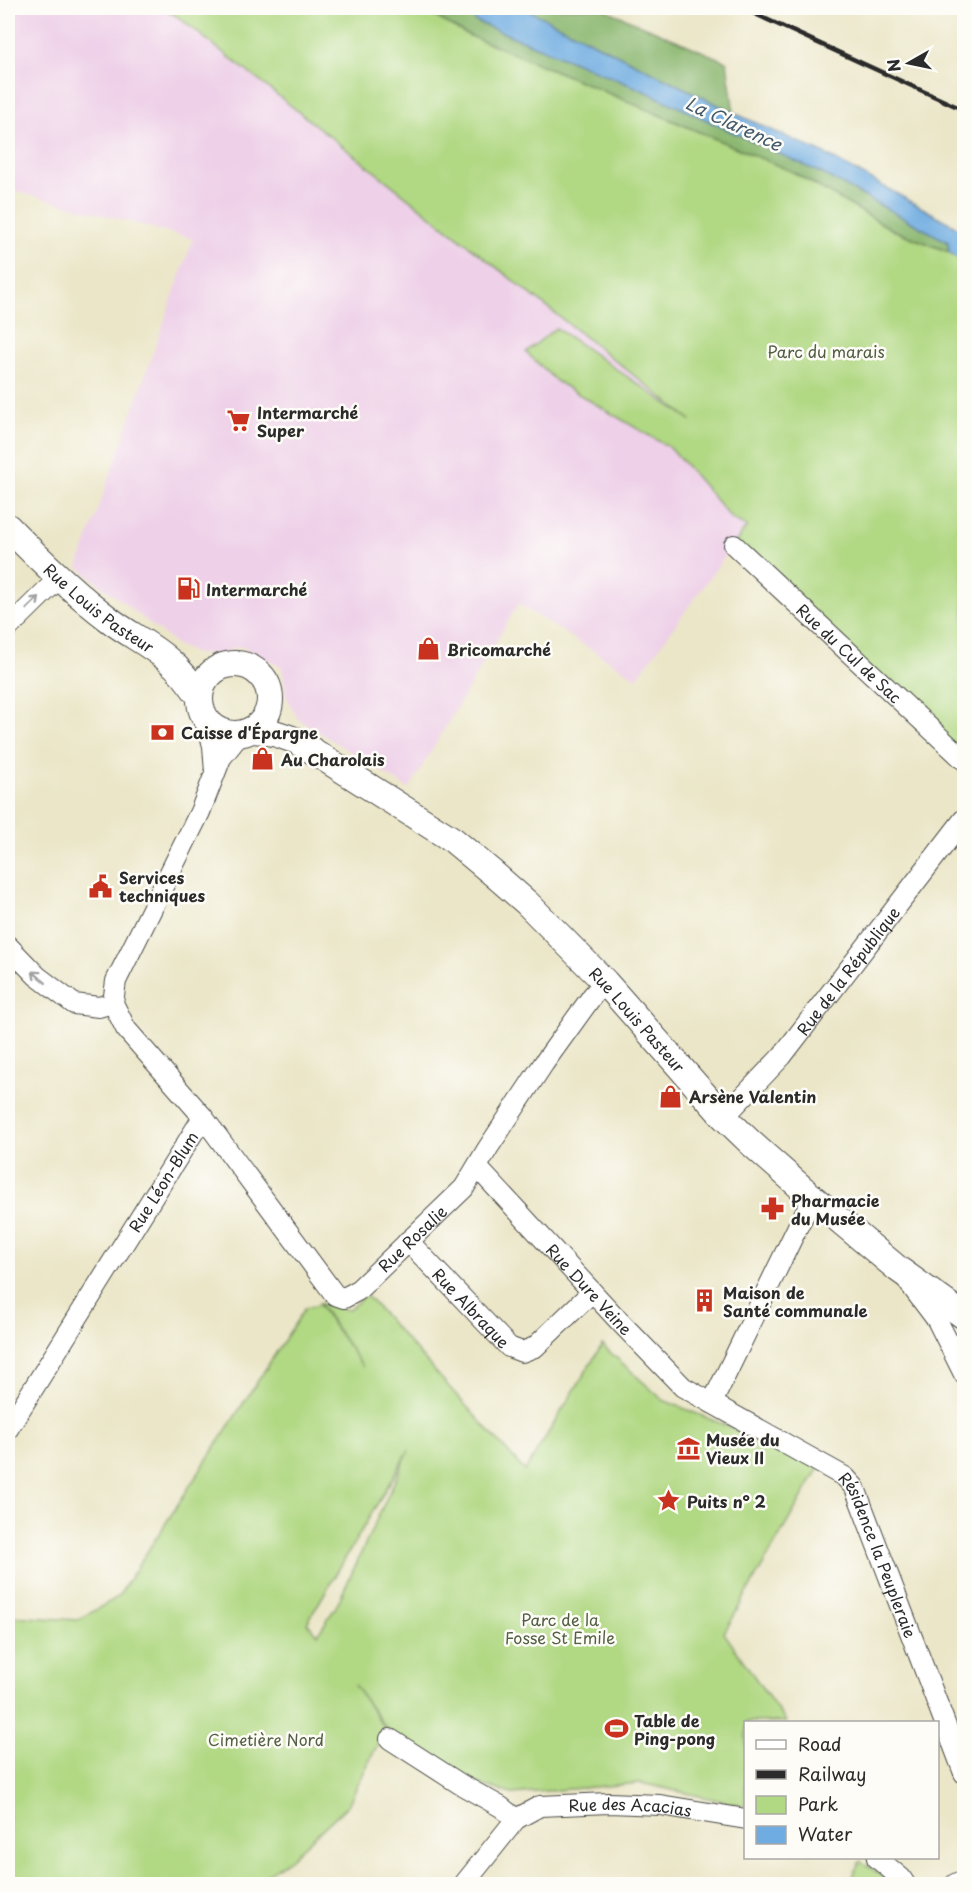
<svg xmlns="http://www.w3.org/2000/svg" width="972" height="1892" viewBox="0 0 972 1892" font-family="'Playpen Sans',sans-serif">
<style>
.built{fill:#eed0e8}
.green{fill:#b1d883;stroke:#6e8257;stroke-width:1.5;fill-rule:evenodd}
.forest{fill:#8cb871;stroke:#5c724e;stroke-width:1.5}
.water{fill:#6eace1;stroke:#4c6c86;stroke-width:1.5}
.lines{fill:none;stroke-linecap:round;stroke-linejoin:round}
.minor-casing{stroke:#484743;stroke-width:22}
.major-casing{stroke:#484743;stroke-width:28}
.minor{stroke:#fff;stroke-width:20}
.major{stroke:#fff;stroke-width:26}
.rail{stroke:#2b2b2b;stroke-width:4.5}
.oneway{stroke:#a0a0a0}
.labels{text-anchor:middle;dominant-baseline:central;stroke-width:5;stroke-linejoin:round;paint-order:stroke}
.park-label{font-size:16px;fill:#535f45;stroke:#fdfcf7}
.poi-label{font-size:16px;font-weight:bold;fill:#2b2b2b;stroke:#fdfcf7;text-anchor:start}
.street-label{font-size:16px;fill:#2b2b2b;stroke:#fdfcf7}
.water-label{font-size:18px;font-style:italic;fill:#42586b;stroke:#fdfcf7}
</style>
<rect width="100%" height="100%" fill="#fdfcf7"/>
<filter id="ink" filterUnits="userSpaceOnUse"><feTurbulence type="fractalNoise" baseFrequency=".0167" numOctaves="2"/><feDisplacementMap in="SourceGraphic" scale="12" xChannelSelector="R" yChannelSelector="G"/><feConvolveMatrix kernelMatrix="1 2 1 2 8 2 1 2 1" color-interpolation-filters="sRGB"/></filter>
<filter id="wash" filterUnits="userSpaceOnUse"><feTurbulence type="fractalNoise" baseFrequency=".008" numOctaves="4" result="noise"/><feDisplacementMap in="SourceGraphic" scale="24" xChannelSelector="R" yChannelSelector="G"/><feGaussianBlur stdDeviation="1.35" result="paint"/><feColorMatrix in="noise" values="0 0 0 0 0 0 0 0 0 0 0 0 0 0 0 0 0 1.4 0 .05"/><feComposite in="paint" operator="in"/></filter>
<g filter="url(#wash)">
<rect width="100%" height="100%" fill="#ebe6c8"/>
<path class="built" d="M 8,8 L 163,8 L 178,17 L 775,487 L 637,678 L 518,604 L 409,789 L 298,719 L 286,696 L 282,667 L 240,646 L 220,654 L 196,654 L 177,645 L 78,567 L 193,239 L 8,189 Z"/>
<path class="green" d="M 163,8 L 420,8 L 466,34 L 561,73 L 793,172 L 893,230 L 949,252 L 964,263 L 964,760 L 734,545 L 747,526 L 732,519 L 672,449 L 556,381 L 526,352 L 556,328 L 692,421 L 178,17 Z
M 366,1295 L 525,1471 L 602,1345 L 663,1400 L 821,1464 L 724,1633 L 786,1722 L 746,1722 L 745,1806 L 641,1783 L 512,1794 L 460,1778 L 391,1735 L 354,1685 L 385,1729 L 348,1805 L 291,1858 L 254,1884 L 8,1884 L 8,1616 L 78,1620 L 118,1597 L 305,1308 L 319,1305 L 363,1367 L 319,1303 L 348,1310 ZM 409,1450 L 337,1605 L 318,1634 L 307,1623 Z
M 860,1861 L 881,1875 L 889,1884 L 848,1884 Z"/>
<path class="forest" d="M 420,8 L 473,8 L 475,21 L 640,89 L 823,174 L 948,242 L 949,252 L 893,230 L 793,172 L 561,73 L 466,34 Z
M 524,8 L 602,8 L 727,62 L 734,113 Z"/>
<path class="water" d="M 473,8 L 524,8 L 734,113 L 825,154 L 964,231 L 964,263 L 949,252 L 948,242 L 823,174 L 640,89 L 475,21 Z"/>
</g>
<g filter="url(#ink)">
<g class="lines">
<defs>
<g id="minor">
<path id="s1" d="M 734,545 L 964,760"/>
<path d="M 8,628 L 59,578"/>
<path d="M 206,719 L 213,746 L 215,772"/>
<path d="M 8,946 L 37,976 L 74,1004 L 99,1007 L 113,1003"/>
<path id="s2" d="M 203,1117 L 335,1295 L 344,1298 L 357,1291 L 464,1188 L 488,1148 L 544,1063 L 593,995 L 605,982"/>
<path id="s3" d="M 724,1117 L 782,1056 L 964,819"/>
<path id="s4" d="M 477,1167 L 620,1322 L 683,1387 L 845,1477 L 855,1488 L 964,1773"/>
<path id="s5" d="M 408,1241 L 509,1347 L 522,1352 L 535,1347 L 592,1292"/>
<path d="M 909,1283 L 937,1320 L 964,1374"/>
<path d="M 712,1403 L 800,1222 L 813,1198"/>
<path id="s6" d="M 8,1429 L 203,1117 L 126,1029 L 113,1003 L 116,981 L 200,812 L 221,758 L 240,734"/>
<path id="s7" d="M 390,1739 L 460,1784 L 501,1807 L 516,1819 L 540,1806 L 609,1803 L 660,1805 L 746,1819"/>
<path d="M 877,1858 L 901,1878 L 905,1884"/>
<path d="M 464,1884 L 516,1819"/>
<path d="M 955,1884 L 964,1880"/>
</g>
<g id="major">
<path id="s8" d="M 8,527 C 40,560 73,592 110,620 C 128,634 150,644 167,659 C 181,670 190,683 200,697"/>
<circle cx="235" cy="699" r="35"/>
<path id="s9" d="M 251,730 C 268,730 281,735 297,741 L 453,840 L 495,875 L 527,903 L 605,982 L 724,1117 L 752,1144 L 813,1198 L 898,1269 L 964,1316"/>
</g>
</defs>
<use href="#minor" class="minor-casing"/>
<use href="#major" class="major-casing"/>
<use href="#minor" class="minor"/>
<use href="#major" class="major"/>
<path class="rail" d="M 742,8 L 964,110"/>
</g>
<defs><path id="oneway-shaft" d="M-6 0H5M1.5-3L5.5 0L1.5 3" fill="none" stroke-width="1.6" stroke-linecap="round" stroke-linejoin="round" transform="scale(1.5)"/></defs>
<g class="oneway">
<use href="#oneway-shaft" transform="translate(33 603) rotate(-44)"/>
<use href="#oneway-shaft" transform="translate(39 977) rotate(-139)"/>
</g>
</g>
<defs>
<symbol id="supermarket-bare" viewBox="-9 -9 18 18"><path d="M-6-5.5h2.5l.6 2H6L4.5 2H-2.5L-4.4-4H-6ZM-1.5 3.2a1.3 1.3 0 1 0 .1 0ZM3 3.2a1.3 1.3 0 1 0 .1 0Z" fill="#c8321e" stroke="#fdfcf7" stroke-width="2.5" paint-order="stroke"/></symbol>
<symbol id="fuel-bare" viewBox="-9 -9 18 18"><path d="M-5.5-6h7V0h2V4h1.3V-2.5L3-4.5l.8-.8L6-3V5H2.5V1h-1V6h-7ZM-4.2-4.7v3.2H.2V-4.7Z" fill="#c8321e" stroke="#fdfcf7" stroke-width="2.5" paint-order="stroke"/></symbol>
<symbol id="shop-bare" viewBox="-9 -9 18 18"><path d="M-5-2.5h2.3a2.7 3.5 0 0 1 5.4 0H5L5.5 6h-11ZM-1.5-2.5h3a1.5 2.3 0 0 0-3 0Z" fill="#c8321e" stroke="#fdfcf7" stroke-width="2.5" paint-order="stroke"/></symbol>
<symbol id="bank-bare" viewBox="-9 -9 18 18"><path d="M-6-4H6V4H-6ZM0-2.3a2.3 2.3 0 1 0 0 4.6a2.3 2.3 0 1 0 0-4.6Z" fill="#c8321e" stroke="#fdfcf7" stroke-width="2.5" paint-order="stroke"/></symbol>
<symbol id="civic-bare" viewBox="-9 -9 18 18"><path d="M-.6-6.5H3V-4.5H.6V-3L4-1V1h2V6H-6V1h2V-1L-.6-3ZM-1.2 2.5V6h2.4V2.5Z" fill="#c8321e" stroke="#fdfcf7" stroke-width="2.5" paint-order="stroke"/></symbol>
<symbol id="pharmacy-bare" viewBox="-9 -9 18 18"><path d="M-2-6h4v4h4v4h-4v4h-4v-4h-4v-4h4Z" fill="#c8321e" stroke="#fdfcf7" stroke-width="2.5" paint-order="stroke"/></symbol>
<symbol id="building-bare" viewBox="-9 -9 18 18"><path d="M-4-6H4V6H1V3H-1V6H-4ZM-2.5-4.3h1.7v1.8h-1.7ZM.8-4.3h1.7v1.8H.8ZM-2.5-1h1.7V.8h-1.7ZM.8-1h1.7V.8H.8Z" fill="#c8321e" stroke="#fdfcf7" stroke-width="2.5" paint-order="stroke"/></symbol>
<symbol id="museum-bare" viewBox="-9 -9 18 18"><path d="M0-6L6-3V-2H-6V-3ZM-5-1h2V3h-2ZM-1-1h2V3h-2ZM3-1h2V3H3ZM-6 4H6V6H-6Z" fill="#c8321e" stroke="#fdfcf7" stroke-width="2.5" paint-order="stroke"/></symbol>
<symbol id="sight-bare" viewBox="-9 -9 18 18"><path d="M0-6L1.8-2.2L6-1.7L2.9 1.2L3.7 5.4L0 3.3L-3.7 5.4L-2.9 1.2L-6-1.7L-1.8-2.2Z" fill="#c8321e" stroke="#fdfcf7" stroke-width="2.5" paint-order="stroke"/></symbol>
<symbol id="stadium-bare" viewBox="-9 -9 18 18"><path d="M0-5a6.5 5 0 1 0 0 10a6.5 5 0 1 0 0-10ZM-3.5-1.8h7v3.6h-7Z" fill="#c8321e" stroke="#fdfcf7" stroke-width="2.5" paint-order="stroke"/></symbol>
</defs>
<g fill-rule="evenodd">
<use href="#supermarket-bare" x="222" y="404" width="33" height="33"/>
<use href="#fuel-bare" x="172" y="572" width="33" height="33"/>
<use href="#shop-bare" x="412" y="632" width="33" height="33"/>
<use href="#bank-bare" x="146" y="716" width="33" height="33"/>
<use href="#shop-bare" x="246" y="742" width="33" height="33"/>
<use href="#civic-bare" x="84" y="870" width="33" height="33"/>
<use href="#shop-bare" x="654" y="1080" width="33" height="33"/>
<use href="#pharmacy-bare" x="756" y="1192" width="33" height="33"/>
<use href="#building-bare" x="688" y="1284" width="33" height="33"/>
<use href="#museum-bare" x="672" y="1432" width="33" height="33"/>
<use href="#sight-bare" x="652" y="1484" width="33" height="33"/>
<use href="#stadium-bare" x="600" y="1712" width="33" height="33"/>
</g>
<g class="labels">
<g class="park-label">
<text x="826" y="351">Parc du marais</text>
<text x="560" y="1619">Parc de la<tspan x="560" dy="18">Fosse St Emile</tspan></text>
<text x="266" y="1739">Cimetière Nord</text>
</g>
<g class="poi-label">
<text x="257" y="412">Intermarché<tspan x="257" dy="18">Super</tspan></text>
<text x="206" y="589">Intermarché</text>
<text x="447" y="649">Bricomarché</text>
<text x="181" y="732">Caisse d'Épargne</text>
<text x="281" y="759">Au Charolais</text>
<text x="119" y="877">Services<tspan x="119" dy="18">techniques</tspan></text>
<text x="689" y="1096">Arsène Valentin</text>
<text x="791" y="1200">Pharmacie<tspan x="791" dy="18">du Musée</tspan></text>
<text x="723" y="1292">Maison de<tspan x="723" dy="18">Santé communale</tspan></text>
<text x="706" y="1439">Musée du<tspan x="706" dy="18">Vieux II</tspan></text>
<text x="687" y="1501">Puits n° 2</text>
<text x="634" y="1720">Table de<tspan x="634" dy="18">Ping-pong</tspan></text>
</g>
<g class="street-label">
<text stroke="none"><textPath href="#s8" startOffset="122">Rue Louis Pasteur</textPath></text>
<text stroke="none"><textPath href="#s1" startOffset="158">Rue du Cul de Sac</textPath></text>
<text stroke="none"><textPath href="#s3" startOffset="192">Rue de la République</textPath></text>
<text stroke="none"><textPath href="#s9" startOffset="490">Rue Louis Pasteur</textPath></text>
<text stroke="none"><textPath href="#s6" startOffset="292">Rue Léon-Blum</textPath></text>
<text stroke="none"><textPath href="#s2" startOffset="322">Rue Rosalie</textPath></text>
<text stroke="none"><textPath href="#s4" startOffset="166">Rue Dure Veine</textPath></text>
<text stroke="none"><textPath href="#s5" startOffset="92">Rue Albraque</textPath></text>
<text stroke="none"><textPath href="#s4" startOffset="572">Résidence la Peupleraie</textPath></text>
<text stroke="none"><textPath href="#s7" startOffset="267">Rue des Acacias</textPath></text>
</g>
<g class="water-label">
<text transform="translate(734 123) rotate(25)">La Clarence</text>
</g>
</g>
<rect width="972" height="1892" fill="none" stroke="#fdfcf7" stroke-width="30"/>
<rect x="744" y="1721" width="195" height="138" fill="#fdfcf7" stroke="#a9a8a5" stroke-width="1.5"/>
<rect x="756" y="1740" width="30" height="9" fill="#ffffff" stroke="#a9a8a5" stroke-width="1.5"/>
<text x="798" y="1751" font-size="18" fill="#2b2b2b">Road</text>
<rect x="756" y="1770" width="30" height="9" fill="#2b2b2b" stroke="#a9a8a5" stroke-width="1.5"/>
<text x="798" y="1781" font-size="18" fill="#2b2b2b">Railway</text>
<rect x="756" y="1796" width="30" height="18" fill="#b1d883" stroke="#a9a8a5" stroke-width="1.5"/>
<text x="798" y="1811" font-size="18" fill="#2b2b2b">Park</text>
<rect x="756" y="1826" width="30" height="18" fill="#6eace1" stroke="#a9a8a5" stroke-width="1.5"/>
<text x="798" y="1841" font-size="18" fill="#2b2b2b">Water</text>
<g transform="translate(909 63) rotate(261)" stroke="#fdfcf7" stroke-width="4.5" paint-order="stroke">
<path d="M0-4.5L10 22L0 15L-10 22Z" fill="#2b2b2b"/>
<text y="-9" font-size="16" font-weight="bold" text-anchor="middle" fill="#2b2b2b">N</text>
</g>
</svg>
